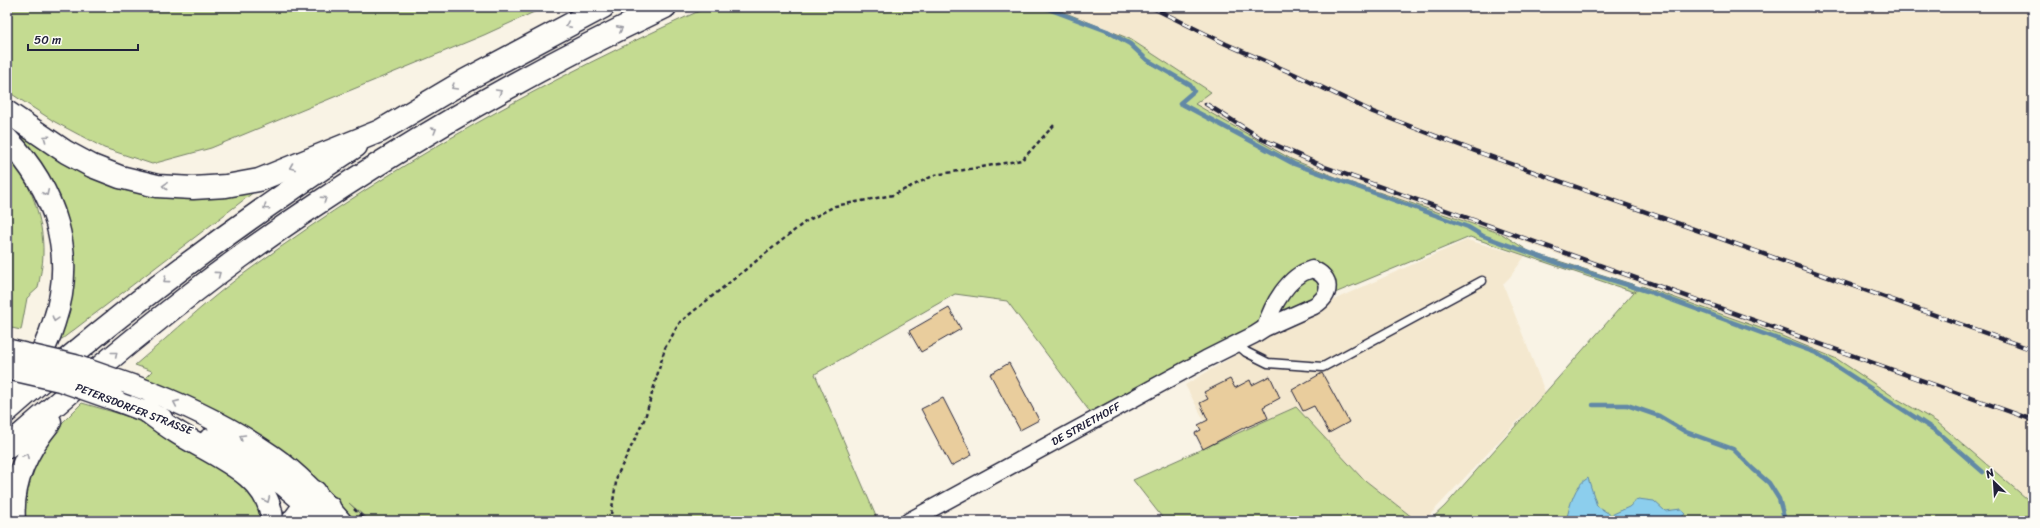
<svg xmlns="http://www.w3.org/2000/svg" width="2040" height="528" viewBox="0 0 2040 528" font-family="Sriracha,sans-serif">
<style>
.built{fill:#f4e8cf}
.green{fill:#c4db91;stroke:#737e66}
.water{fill:#8cceed;stroke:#6289a6}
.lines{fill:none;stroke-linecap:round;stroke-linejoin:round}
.stream{stroke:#6289a6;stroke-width:4.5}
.building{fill:#e9cd9d;stroke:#22223b}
.service-casing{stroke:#22223b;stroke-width:11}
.minor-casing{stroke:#22223b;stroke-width:19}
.tertiary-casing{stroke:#22223b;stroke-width:23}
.trunk-casing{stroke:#22223b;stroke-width:25}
.motorway-casing{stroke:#22223b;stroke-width:25}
.path{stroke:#22223b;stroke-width:2.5;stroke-dasharray:4 3;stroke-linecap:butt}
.service{stroke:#fdfcf7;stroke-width:8}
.minor{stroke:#fdfcf7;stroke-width:16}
.tertiary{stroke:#fdfcf7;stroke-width:20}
.trunk{stroke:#fdfcf7;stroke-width:22}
.motorway{stroke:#fdfcf7;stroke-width:22}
.rail-casing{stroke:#22223b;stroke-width:4.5}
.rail{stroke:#fdfcf7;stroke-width:3;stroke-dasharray:9;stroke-linecap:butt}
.tertiary-bridge-casing{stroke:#22223b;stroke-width:23;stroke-linecap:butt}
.tertiary-bridge{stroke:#fdfcf7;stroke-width:20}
.oneway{stroke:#9a9aa2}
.labels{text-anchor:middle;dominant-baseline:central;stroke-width:3.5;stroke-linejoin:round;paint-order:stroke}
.street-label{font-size:11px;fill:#22223b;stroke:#fdfcf7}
</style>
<rect width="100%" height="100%" fill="#f9f3e5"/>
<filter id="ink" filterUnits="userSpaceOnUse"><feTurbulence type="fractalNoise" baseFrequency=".025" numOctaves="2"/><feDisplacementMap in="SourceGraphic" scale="8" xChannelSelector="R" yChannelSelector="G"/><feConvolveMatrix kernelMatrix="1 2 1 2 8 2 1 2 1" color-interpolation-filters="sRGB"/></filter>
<g filter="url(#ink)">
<path class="built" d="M 1051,7 L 2033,7 L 2033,504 L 1937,422 L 1777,334 L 1502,234 L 1343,180 L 1291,159 L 1194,104 L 1211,92 L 1130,39 Z
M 1467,240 L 1525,256 L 1510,277 L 1503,284 L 1545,392 L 1424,521 L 1417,521 L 1361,477 L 1296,407 L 1216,442 L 1185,385 L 1254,344 L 1340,297 Z"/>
<path class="green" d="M 7,7 L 545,7 L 484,35 L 211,148 L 152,164 L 104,148 L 55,122 L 7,91 Z
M 708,7 L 1051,7 L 1130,39 L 1211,92 L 1195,104 L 1291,159 L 1343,180 L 1502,234 L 1530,252 L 1635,285 L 1635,292 L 1642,286 L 1777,334 L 1837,359 L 1894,397 L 1937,422 L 2033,504 L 2033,521 L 1429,521 L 1445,506 L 1634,292 L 1470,237 L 1236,334 L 1090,412 L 1007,301 L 955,294 L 815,374 L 878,521 L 370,521 L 349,503 L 367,521 L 357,521 L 306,474 L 175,392 L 145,378 L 152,371 L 135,365 C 174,332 212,296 253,267 C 394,164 548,78 708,7 Z
M 7,124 L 67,162 L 252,189 L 254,192 L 62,339 L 55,337 L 68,258 L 7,130 Z
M 7,157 C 31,179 44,221 43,254 C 43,265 40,276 38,288 L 27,298 L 21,330 L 7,327 Z
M 82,403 L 127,416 L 132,412 L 207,457 L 257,496 L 264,521 L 24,521 L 26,477 L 51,434 Z
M 1296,407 L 1361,477 L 1417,521 L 1165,521 L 1133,480 Z"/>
<path class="water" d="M 1588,478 L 1597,506 L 1611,515 L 1629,507 L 1638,499 L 1654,501 L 1665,511 L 1681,509 L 1685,514 L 1677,521 L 1566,521 C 1570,506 1574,485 1588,478 Z"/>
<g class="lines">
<path class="stream" d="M 1043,7 L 1107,31 L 1130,44 L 1147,60 L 1190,85 L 1194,91 L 1180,103 L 1294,164 L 1468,227 L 1483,236 L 1563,265 L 1647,291 L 1816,353 L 1936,431 L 1983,472
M 1593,405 L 1627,405 L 1659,416 L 1686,432 L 1733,449 L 1753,469 L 1769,483 L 1779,499 L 1785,521"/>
</g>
<path class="building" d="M 949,308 L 961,329 L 921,352 L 909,331 Z
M 1009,363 L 1039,420 L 1020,430 L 990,374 Z
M 1322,373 L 1349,422 L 1329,433 L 1314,406 L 1303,411 L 1292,390 Z
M 1270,376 L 1280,398 L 1263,407 L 1268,418 L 1247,427 L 1247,426 L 1203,449 L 1195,433 L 1201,430 L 1198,425 L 1208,420 L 1200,403 L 1208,399 L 1204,392 L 1230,379 L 1235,388 L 1250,380 L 1252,385 Z
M 943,398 L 972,455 L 951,466 L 921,409 Z"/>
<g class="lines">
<defs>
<path id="service" d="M 1236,343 L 1246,352 L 1268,363 L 1323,367 L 1482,281"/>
<path id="minor" d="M 909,521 L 1206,359 L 1254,335 L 1265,328 L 1314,306 C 1332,295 1333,277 1312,269 C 1288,276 1272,305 1265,328"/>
<path id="tertiary" d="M 135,386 C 182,403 232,427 273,456 C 299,474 321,498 341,521
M 117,401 L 162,418
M 209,439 L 234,453 L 284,486 L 317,514"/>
<path id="trunk" d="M 7,139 C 55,189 77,254 54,322 C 50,335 45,349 36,361 C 28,372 17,381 7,391
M 7,411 C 28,392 50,374 71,356 C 162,280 257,211 356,146
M 319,521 L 329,507"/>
<path id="motorway" d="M 7,112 L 66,152 L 92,166 L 120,177 L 157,186 L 193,188 L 226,186 L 259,180 L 380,131 L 466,80 L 603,7
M 147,411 C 156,418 165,425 175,431 C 208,453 271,474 272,521
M 7,447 C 82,381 158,317 239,258 C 373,161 516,78 665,7
M 14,521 C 11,483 26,451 50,422
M 293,521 L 315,492"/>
</defs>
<use href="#service" class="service-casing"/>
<use href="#minor" class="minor-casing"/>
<use href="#tertiary" class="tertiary-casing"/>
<use href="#trunk" class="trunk-casing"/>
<use href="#motorway" class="motorway-casing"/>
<path class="path" d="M 354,509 L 367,521
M 610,521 L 617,476 L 645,418 L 665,348 L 680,322 L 805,222 L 835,206 L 893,195 L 935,175 L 1022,160 L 1055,124"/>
<use href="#service" class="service"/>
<use href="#minor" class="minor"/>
<use href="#tertiary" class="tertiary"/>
<use href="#trunk" class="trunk"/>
<use href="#motorway" class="motorway"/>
<defs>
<path id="rail" d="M 1151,7 L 1226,44 L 1294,74 L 1373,112 L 1475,151 L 2033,350
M 1206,104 L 1262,139 L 1325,167 L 2033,420"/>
</defs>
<use href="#rail" class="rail-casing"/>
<use href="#rail" class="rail"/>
<defs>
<path id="tertiary-bridge" d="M 10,350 L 75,365 L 135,386
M 7,369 L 60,381 L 117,401"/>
</defs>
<use href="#tertiary-bridge" class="tertiary-bridge-casing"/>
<use href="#tertiary-bridge" class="tertiary-bridge"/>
</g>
<defs><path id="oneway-chevron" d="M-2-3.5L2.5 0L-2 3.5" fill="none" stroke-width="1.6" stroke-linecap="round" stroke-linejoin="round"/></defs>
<g class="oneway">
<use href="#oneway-chevron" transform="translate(568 25) rotate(153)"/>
<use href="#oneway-chevron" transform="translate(620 29) rotate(-26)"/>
<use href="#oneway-chevron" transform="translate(454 87) rotate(149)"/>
<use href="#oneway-chevron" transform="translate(499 92) rotate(-30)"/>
<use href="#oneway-chevron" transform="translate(434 130) rotate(-31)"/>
<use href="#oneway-chevron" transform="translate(46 138) rotate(-145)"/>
<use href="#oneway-chevron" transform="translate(292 167) rotate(158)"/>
<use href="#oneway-chevron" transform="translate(165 186) rotate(-177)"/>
<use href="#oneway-chevron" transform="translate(46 193) rotate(65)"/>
<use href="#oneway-chevron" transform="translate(324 199) rotate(-34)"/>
<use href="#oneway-chevron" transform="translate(266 207) rotate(145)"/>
<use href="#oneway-chevron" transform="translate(218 274) rotate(-37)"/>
<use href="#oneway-chevron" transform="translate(166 280) rotate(143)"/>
<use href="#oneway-chevron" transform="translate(55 319) rotate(108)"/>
<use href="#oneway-chevron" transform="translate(115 354) rotate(-39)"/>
<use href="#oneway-chevron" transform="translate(176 403) rotate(-156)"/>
<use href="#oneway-chevron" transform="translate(242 437) rotate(-149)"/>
<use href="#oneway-chevron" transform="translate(26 456) rotate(-64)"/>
<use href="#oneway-chevron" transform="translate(267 500) rotate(66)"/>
</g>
</g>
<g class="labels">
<g class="street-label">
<text transform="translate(134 409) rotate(21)">PETERSDORFER STRASSE</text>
<text transform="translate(1086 424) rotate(-29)">DE STRIETHOFF</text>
</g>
</g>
<rect width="2040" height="528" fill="none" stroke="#fdfcf7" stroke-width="24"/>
<rect x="12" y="12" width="2016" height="504" fill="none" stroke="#22223b" stroke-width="1.5" filter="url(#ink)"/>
<g transform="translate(1994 482) rotate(335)" stroke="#fdfcf7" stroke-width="3" paint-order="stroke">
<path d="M0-3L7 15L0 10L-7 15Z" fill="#22223b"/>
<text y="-6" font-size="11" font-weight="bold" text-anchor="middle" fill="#22223b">N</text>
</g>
<path d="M28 44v6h110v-6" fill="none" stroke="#22223b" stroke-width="2"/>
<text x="34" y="44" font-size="12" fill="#22223b" stroke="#fdfcf7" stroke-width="3" paint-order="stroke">50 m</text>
</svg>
